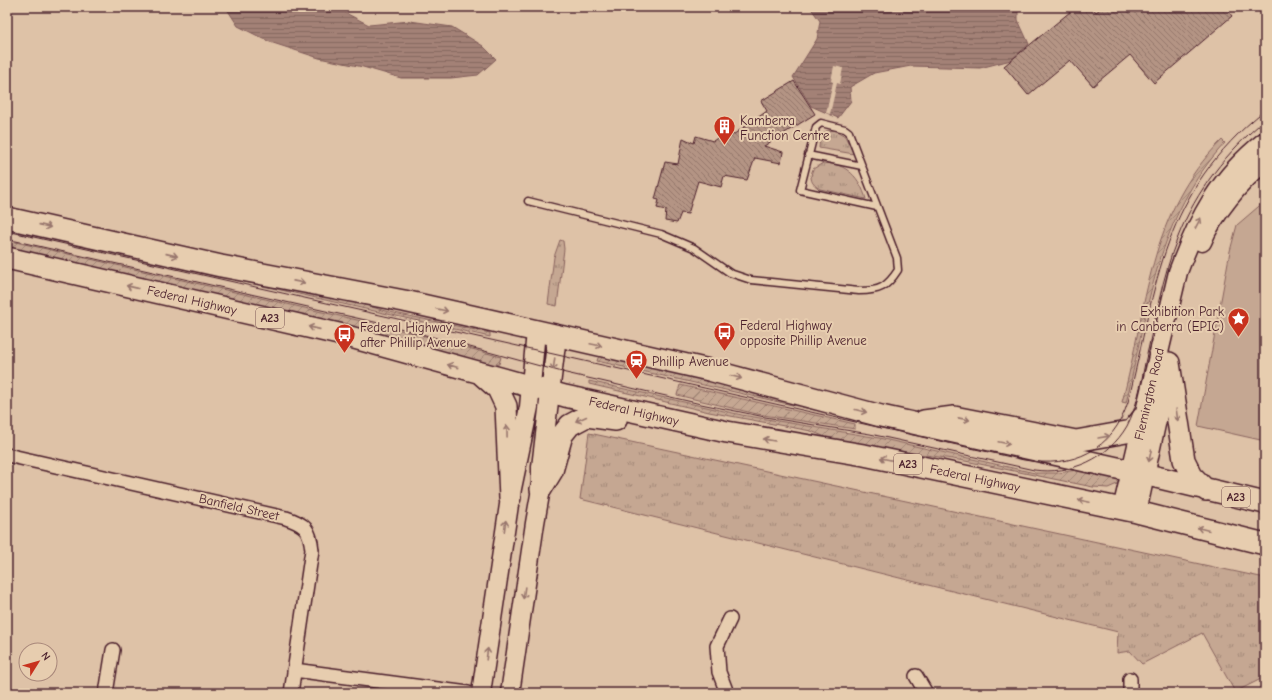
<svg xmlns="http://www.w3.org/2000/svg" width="1272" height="700" viewBox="0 0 1272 700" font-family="'Comic Neue',sans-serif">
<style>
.grass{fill:url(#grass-tufts);stroke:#88635e}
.park{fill:#c5a792;stroke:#88635e}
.garden{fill:url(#garden-furrows);stroke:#88635e}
.water{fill:url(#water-rules);stroke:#7f5a58}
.pier{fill:#dec2a7}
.building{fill:url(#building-back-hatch);stroke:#4a1f2b}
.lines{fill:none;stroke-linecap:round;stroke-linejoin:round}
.service-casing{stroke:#4a1f2b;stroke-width:9}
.minor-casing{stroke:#4a1f2b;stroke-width:16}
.secondary-casing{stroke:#4a1f2b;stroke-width:21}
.trunk-casing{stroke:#4a1f2b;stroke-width:24}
.service{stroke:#e7cdaf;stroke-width:6}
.minor{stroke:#e7cdaf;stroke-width:13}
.secondary{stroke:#e7cdaf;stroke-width:18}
.trunk{stroke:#e7cdaf;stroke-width:21}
.tram{stroke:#4a1f2b;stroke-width:1}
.oneway{stroke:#98766d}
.labels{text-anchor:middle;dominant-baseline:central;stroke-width:4;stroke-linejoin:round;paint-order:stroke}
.shield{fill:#e7cdaf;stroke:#795353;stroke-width:1}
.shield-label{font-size:12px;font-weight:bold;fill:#4a1f2b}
.poi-label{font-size:13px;fill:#4a1f2b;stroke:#e7cdaf;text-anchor:start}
.street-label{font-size:13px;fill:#4a1f2b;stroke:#e7cdaf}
</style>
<defs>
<pattern id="grass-tufts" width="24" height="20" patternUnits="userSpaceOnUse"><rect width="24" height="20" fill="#c5a792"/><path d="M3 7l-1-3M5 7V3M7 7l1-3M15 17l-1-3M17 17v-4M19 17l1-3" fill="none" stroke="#a28777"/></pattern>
<pattern id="garden-furrows" width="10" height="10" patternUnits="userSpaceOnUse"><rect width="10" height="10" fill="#c5a792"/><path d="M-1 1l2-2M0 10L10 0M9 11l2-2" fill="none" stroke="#a28777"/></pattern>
<pattern id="water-rules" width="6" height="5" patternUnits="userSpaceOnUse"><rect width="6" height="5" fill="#a38176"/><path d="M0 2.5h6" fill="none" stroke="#876961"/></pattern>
<pattern id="building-back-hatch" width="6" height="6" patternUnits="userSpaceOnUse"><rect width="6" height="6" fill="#b49484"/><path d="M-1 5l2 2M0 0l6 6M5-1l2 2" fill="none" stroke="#94786c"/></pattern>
</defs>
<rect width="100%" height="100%" fill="#dec2a7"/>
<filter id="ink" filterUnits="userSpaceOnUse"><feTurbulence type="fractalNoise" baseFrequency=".025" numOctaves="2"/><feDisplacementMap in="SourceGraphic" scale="8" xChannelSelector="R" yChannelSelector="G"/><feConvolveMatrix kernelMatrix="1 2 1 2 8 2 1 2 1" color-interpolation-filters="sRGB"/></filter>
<g filter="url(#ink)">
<path class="grass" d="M 835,130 L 845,136 L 854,154 L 819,148 L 820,136 L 826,131 Z
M 823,163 C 847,163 860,178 866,199 L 820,189 C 811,184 809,178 813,169 Z
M 560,240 L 563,241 L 564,249 L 557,306 L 548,304 L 554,257 Z
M 589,433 L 1265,578 L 1265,677 L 1235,692 L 1202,633 L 1142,664 L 1130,651 L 1117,653 L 1118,632 L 580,499 Z"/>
<path class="park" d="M 1265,201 L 1265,441 L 1198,426 L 1230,251 L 1237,225 Z"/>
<path class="garden" d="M 1222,140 L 1225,143 C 1157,216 1148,310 1126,403 L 1122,402 C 1148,306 1147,214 1222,140 Z
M 7,240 L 418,334 L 501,357 L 499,364 L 486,365 L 7,248 Z
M 187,269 L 335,295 L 385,311 L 490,333 L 490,337 Z
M 599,355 L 617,356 L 854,419 L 597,361 Z
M 589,381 L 742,415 L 879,438 L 1035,473 L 1059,473 L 1076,470 L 1122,477 L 1122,482 L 1108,488 L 1093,487 L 965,461 L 835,441 L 811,431 L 709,412 L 589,384 Z
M 680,385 L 855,424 L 855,429 L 757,414 L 677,395 Z"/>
<path class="water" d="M 228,7 L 334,7 L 369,25 L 410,21 L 452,27 L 483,46 L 496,59 L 478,75 L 451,78 L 401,78 L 363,67 L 319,58 L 270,42 L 238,26 L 227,9 Z
M 810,7 L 1018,7 L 1018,20 L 1029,44 L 1011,60 L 980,68 L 911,66 L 874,73 L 850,87 L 851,101 L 838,118 L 811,106 L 793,77 L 817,39 L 820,21 Z"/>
<path class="pier" d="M 834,66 L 843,68 L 840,84 L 837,83 L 830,114 L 826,113 L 833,82 L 831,81 Z"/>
<path class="building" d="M 1076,7 L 1092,7 L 1096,12 L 1103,7 L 1225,7 L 1232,16 L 1154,83 L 1130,55 L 1093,86 L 1070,60 L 1028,95 L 1004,66 Z
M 794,81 L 815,114 L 764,146 L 783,152 L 781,163 L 755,158 L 747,180 L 724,176 L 721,187 L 698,181 L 688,214 L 681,213 L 677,223 L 665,221 L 666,210 L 657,208 L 659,200 L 655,199 L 665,162 L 678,164 L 683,138 L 694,143 L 696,136 L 713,141 L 723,134 L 730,137 L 767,111 L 761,101 Z"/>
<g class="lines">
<defs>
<path id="service" d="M 808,155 L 862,166
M 528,201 L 661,234 L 694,248 L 730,273 L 751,280 L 859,291 C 880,291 887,287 898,270 L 897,258 L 849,132 L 845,129 L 821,123 L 816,127 L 800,190 L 877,207"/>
<path id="minor" d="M 7,455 L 286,518 C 305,524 310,529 312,550 L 291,693
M 294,670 L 468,693
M 916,676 L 926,693
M 106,693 L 113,650
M 727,693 L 719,672 L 717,646 L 730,619
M 1130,693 L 1130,679"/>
<path id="secondary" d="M 1202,242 C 1212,216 1242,179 1265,162
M 1122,509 L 1178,272 C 1198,218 1219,177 1265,141
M 1137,512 L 1168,369
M 481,693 L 510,498 L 529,407 L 536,331
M 510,693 L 535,523 L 541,489 L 541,467 L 557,336"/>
<path id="trunk" d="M 7,218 L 221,266 L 404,301 L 489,320 L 709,370 L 881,416 L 1131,471 L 1265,503
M 7,258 L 343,335 L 565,396 L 727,432 L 864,455 L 1137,512 L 1265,544
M 1169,363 L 1184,460 L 1192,476 L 1206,490
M 481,374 L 498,389 L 506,406 L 510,498
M 924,421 L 954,417 L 1076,441 L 1132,431 L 1144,416
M 541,489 L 552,471 L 562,435 L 570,425 L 587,416 L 616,420"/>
</defs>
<use href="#service" class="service-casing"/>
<use href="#minor" class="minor-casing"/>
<use href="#secondary" class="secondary-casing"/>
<use href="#trunk" class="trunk-casing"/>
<use href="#service" class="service"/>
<use href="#minor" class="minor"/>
<use href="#secondary" class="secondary"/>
<use href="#trunk" class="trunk"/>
<path class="tram" d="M 7,231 L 1024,460 C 1073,469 1113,450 1128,402 C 1158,281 1161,194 1265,110
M 7,239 L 392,326 L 566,373 L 701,404 L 765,417 L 870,434 L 1034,470 C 1071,475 1108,459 1127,426 C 1137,407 1141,384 1145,363 C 1155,321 1162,277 1178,237 C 1196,191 1227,151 1265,120"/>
</g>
<defs><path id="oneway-shaft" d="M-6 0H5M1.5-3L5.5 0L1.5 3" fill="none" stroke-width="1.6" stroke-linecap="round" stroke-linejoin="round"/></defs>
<g class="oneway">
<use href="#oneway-shaft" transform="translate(1198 223) rotate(-62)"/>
<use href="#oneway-shaft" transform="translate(45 226) rotate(13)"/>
<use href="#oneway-shaft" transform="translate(172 255) rotate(13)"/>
<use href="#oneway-shaft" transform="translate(299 282) rotate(11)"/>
<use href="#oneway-shaft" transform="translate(132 287) rotate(-167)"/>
<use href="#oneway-shaft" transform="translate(442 310) rotate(12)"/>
<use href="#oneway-shaft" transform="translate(314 328) rotate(-167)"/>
<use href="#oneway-shaft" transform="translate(596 345) rotate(12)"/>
<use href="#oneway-shaft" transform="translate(554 364) rotate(97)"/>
<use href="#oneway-shaft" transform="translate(453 366) rotate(-164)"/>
<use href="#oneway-shaft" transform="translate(736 377) rotate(15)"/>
<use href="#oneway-shaft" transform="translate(861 411) rotate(14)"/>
<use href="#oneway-shaft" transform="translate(1177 415) rotate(82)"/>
<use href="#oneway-shaft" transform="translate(581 419) rotate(156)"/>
<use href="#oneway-shaft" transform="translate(964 419) rotate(11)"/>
<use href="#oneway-shaft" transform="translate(507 431) rotate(-91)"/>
<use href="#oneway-shaft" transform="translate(1104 437) rotate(-10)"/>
<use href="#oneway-shaft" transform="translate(769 440) rotate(-170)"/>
<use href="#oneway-shaft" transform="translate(1004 443) rotate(12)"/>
<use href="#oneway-shaft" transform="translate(1150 456) rotate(102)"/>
<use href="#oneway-shaft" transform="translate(886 459) rotate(-168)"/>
<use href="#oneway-shaft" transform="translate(1084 501) rotate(-168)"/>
<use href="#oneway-shaft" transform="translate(505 526) rotate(-82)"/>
<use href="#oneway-shaft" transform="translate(1203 529) rotate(-166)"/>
<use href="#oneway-shaft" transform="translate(524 593) rotate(98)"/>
<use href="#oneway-shaft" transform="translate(487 654) rotate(-82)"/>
</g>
</g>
<defs>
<symbol id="building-pin" viewBox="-11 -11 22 30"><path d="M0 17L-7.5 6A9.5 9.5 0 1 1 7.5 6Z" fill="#c8321e" stroke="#e7cdaf"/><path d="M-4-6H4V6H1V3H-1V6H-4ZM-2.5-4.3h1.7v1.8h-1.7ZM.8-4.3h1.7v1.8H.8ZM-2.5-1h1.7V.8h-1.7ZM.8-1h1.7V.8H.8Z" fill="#fff"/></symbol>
<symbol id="sight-pin" viewBox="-11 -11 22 30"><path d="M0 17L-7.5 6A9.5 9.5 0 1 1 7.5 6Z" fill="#c8321e" stroke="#e7cdaf"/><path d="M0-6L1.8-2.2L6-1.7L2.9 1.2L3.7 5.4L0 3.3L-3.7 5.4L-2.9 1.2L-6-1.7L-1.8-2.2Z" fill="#fff"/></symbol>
<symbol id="bus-pin" viewBox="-11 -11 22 30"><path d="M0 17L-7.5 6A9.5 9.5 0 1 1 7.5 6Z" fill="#c8321e" stroke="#e7cdaf"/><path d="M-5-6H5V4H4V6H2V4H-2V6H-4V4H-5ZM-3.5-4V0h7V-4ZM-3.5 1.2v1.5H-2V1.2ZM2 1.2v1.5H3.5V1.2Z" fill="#fff"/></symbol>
<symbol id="station-pin" viewBox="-11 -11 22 30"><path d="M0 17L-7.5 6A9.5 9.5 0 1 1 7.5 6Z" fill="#c8321e" stroke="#e7cdaf"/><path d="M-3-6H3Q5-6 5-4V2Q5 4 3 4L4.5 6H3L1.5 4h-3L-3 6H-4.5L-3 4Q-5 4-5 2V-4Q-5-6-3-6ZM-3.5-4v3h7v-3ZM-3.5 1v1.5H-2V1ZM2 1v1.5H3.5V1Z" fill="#fff"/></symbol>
</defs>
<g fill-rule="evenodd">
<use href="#building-pin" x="712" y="114" width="25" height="34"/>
<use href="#sight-pin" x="1226" y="306" width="25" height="34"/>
<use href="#bus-pin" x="712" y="320" width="25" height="34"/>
<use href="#bus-pin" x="332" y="322" width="25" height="34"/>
<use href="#station-pin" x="624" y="348" width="25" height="34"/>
</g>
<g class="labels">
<g class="shield">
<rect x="256" y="308" width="28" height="20" rx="3"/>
<rect x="894" y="454" width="28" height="20" rx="3"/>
<rect x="1222" y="487" width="28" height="20" rx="3"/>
</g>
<g class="shield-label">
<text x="270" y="318">A23</text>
<text x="908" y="464">A23</text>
<text x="1236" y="497">A23</text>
</g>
<g class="poi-label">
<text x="740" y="120">Kamberra<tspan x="740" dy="15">Function Centre</tspan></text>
<text x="1224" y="311" text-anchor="end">Exhibition Park<tspan x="1224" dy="15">in Canberra (EPIC)</tspan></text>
<text x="740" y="325">Federal Highway<tspan x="740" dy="15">opposite Phillip Avenue</tspan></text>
<text x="360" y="327">Federal Highway<tspan x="360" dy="15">after Phillip Avenue</tspan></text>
<text x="652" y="361">Phillip Avenue</text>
</g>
<g class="street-label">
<text transform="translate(192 300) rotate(13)">Federal Highway</text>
<text transform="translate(1149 394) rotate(-77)">Flemington Road</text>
<text transform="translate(634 411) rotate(13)">Federal Highway</text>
<text transform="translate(975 478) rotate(12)">Federal Highway</text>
<text transform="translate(239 507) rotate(13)">Banfield Street</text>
</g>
</g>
<rect width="1272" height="700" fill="none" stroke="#e7cdaf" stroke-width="24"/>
<rect x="12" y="12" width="1248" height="676" fill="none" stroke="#4a1f2b" stroke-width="1.5" filter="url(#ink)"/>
<g transform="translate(38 662) rotate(53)"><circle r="19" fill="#e7cdaf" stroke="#a8877a"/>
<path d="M0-3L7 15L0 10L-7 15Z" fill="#c8321e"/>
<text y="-6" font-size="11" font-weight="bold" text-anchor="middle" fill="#4a1f2b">N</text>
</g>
</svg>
